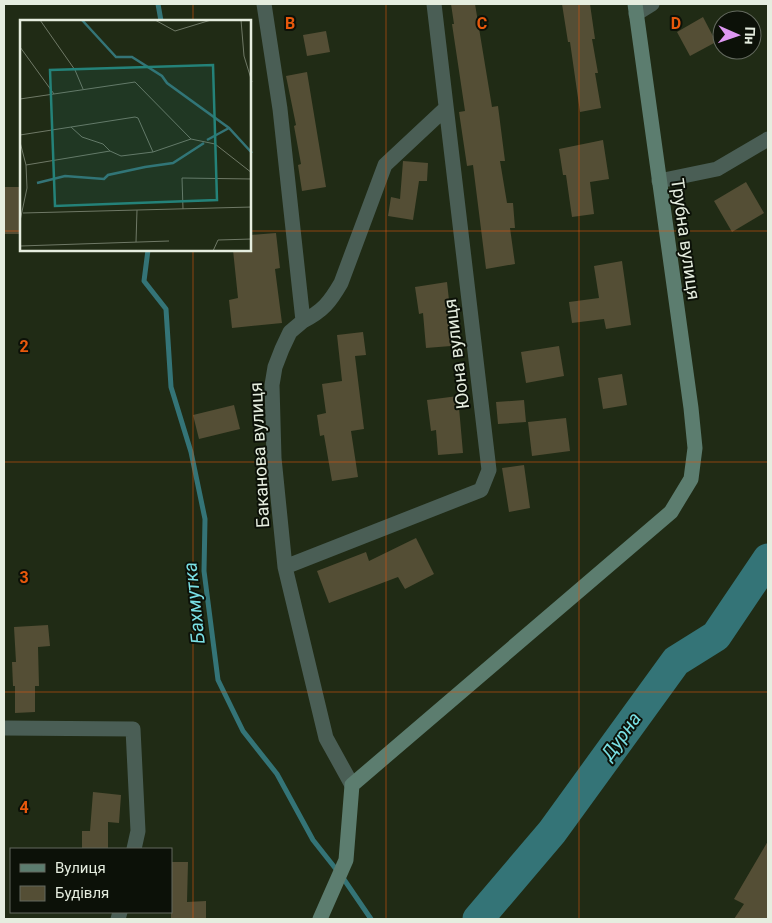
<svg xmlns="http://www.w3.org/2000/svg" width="772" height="923" viewBox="0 0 772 923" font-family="Roboto,sans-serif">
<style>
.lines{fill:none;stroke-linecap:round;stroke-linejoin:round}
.stream{stroke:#347477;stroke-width:5}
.river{stroke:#347477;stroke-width:31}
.building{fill:#544e35}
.street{stroke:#4a5e55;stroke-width:15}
.secondary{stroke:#5c7d6f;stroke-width:15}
.grid{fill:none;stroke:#e8590c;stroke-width:1;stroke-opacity:0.55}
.labels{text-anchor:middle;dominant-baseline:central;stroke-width:4;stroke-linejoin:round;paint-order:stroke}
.street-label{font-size:18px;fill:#e5eddf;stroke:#0c1108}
.water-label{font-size:19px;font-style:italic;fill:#7ae0e5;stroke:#0c1108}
.inset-river{fill:none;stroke:#347477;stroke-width:2.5}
.inset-road{fill:none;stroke:#6f7966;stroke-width:1}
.view{fill:#248279;fill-opacity:0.15;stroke:#248279;stroke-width:2.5}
.inset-edge{fill:none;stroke:#e5eddf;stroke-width:2.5}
.grid-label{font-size:16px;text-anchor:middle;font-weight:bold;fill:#e8590c;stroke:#0c1108;stroke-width:4;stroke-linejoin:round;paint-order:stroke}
</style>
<rect width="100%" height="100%" fill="#202b15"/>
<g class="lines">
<path class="stream" d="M 158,4 L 161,21
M 148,250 L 144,281 L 166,309 L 171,387 L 191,452 L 205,519 L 204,571 L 218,680 L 243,731 L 277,774 L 313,840 L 343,878 L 371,919"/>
<path class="river" d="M 478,919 L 552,832 L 676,661 L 716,636 L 768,559"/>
</g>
<path class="building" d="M 451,4 L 475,4 L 492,107 L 498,106 L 505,161 L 500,161 L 507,203 L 513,203 L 515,228 L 510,228 L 515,264 L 486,269 L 473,165 L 467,166 L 459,112 L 465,111 L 452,24 L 454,24 Z
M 562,4 L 590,4 L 595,39 L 592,39 L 598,73 L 595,73 L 601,108 L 580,112 L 570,42 L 568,42 Z
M 703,17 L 716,42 L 690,56 L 677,32 Z
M 326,31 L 330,52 L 307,56 L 303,35 Z
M 307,72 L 326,187 L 302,191 L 298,165 L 301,164 L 294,126 L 296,125 L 286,76 Z
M 603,140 L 609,179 L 590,182 L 594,214 L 572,217 L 566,175 L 563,175 L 559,149 Z
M 403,161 L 428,163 L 427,181 L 419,181 L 413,220 L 388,216 L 391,197 L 400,199 Z
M 746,182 L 764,213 L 732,232 L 714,201 Z
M 4,187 L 21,187 L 21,234 L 4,234 Z
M 276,233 L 280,268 L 275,269 L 282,323 L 232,328 L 229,300 L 238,298 L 233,250 L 250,250 L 250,235 Z
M 622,261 L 631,325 L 606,329 L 604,319 L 572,323 L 569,302 L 599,298 L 594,266 Z
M 447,282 L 450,309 L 448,310 L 451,346 L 426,348 L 423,313 L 419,314 L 415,287 Z
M 363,332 L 366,355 L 355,356 L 364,429 L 351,431 L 358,477 L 332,481 L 324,435 L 320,436 L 317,415 L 326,413 L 322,384 L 342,381 L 337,335 Z
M 559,346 L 564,376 L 526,383 L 521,352 Z
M 622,374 L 627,405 L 603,409 L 598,378 Z
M 458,396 L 463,453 L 438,455 L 436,430 L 431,431 L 427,400 Z
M 524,400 L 526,422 L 498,424 L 496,402 Z
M 234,405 L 240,429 L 199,439 L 193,415 Z
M 566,418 L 570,451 L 532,456 L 528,422 Z
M 524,465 L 530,508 L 509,512 L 502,468 Z
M 416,538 L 434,574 L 405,589 L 398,577 L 329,603 L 317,571 L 366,552 L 369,561 Z
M 48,625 L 50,646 L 38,647 L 39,686 L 35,686 L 35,712 L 15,713 L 15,686 L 13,686 L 12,662 L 16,662 L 14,627 Z
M 93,792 L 121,795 L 119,823 L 108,822 L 108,849 L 82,849 L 82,831 L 90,831 Z
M 768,841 L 768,919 L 734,919 L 744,904 L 734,899 Z
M 171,862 L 188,862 L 187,902 L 206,901 L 206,919 L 171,919 Z"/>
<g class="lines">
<path class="street" d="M 264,4 L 280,109 L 303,321 L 290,332 L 282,349 L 275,367 L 272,385 L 274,458 L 285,567 L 326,738 L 352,785
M 636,14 L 652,4
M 659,181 L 717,169 L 768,139
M 303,321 C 323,311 330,302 341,283 L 385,165 L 446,108
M 285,567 L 481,490 L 489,470 L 434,4
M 4,728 L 133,729 L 138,831 L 134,849
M 118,919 L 120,912"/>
<path class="secondary" d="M 320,919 L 346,860 L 352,785 L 671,512 L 691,479 L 695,448 L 691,408 L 635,4"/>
</g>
<path class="grid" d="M 193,4 L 193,21M 386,4 L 386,919M 579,4 L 579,919M 4,231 L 21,231M 250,231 L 768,231M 193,250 L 193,919M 4,462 L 768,462M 4,692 L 768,692"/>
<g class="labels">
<g class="street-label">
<text transform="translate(686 239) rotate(82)">Трубна вулиця</text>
<text transform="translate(456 354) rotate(-97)">Юона вулиця</text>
<text transform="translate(259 455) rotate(-93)">Баканова вулиця</text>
</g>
<g class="water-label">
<text transform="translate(194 603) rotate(-96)">Бахмутка</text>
<text transform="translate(621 736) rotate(-54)">Дурна</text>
</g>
</g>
<g transform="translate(20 20)">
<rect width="231" height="231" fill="#202b15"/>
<path class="inset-river" d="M 62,0 L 96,37 L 112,37 L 142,56 L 147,63 L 209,108 L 232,133M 187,120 L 209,108M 17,163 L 45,156 L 84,159 L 88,155 L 125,147 L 153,143 L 184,123"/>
<path class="inset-road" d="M 20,0 L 55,50 L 63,69M 135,0 L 155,11 L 191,0M 221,0 L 224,36 L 232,62M 0,27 L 34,74M 0,79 L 115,62 L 171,119 L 195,124 L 232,153M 51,107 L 62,117 L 83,124 L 90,131M 0,115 L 115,97 L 118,98 L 133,132M 0,122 L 6,145 L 7,168 L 0,201M 6,145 L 90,131 L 101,136 L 133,132 L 171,119M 163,189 L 162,158 L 232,159M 3,193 L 232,187M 116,222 L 117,190M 0,226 L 149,221M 193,231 L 198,220 L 232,219"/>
<path class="view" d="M 193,45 L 197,180 L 35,186 L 30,50 Z"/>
<rect width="231" height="231" class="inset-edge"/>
</g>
<g class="grid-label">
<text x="290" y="29">B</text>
<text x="482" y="29">C</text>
<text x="676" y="29">D</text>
<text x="24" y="352">2</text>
<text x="24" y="583">3</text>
<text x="24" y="813">4</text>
</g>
<rect width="772" height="923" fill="none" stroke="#e5eddf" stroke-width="10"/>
<rect x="10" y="848" width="162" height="65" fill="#0c1108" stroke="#63695e"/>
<rect x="20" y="864" width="25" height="8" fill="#5c7d6f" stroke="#63695e"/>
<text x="55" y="873" font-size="15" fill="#e5eddf">Вулиця</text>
<rect x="20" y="886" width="25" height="15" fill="#544e35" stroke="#63695e"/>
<text x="55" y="898" font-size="15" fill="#e5eddf">Будівля</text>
<g transform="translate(737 35) rotate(92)"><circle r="24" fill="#0c1108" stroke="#63695e"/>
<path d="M0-4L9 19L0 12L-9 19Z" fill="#de98f2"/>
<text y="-8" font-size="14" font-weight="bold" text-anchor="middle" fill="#e5eddf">Пн</text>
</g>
</svg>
